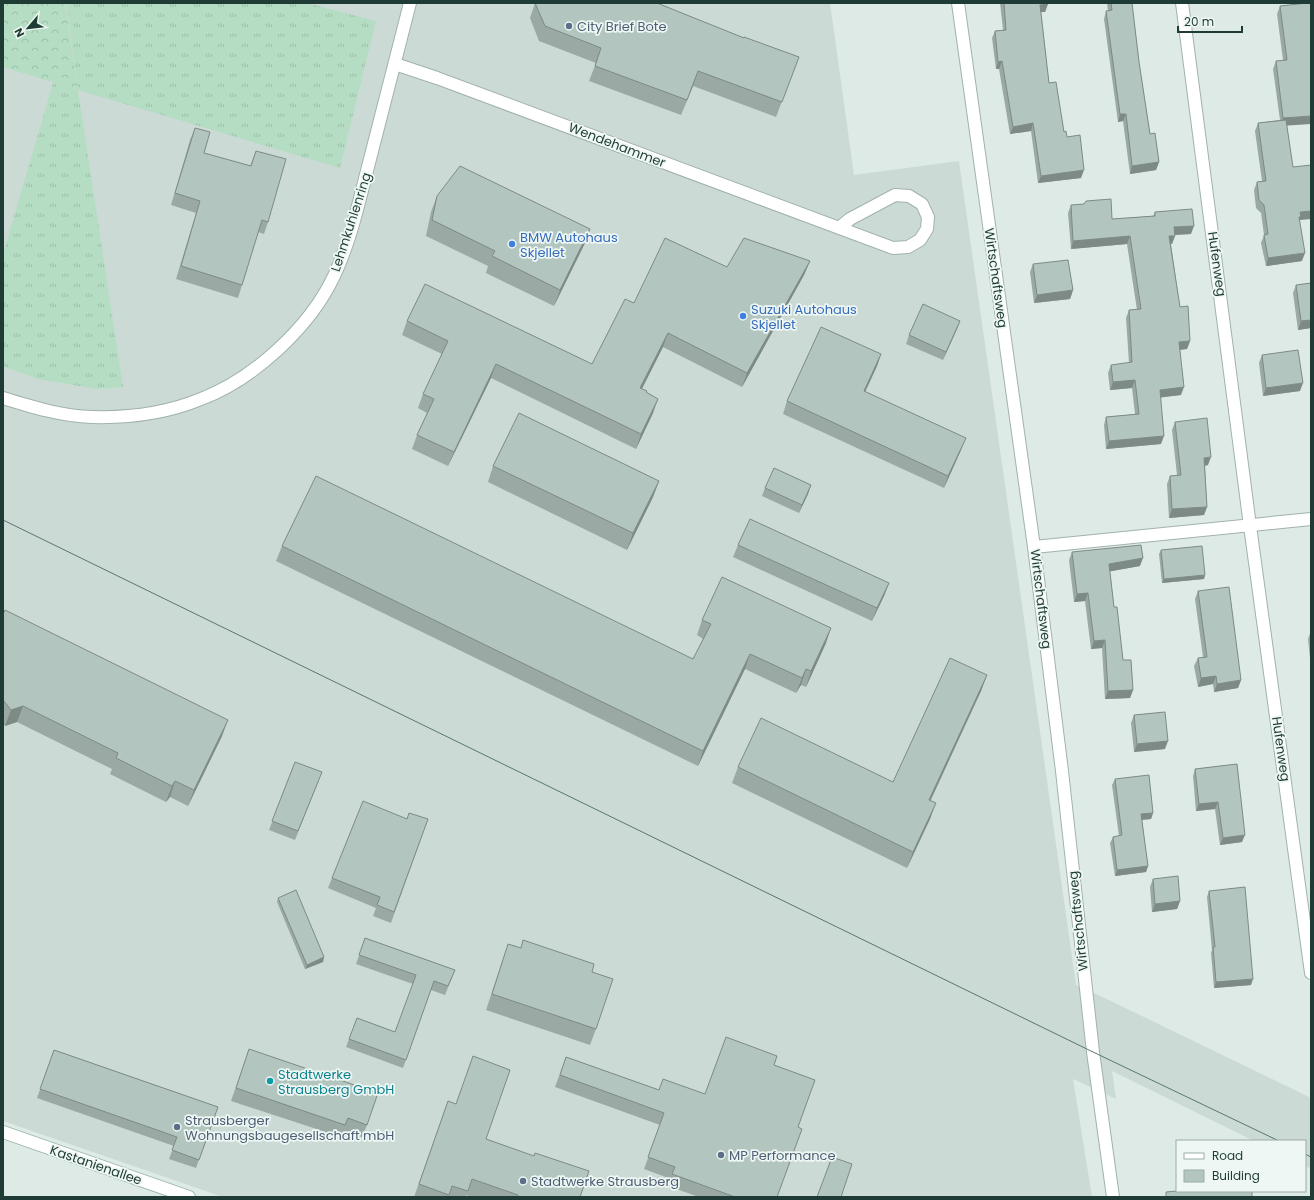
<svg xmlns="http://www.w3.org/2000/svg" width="1314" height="1200" viewBox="0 0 1314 1200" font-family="Poppins,sans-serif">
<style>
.built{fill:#ccdad5}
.grass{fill:url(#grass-tufts)}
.forest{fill:url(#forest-crowns)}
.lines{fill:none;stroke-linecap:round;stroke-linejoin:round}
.street-casing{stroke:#a1b2ad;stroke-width:14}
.secondary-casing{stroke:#9cb7af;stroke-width:14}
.street{stroke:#fff;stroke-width:12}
.secondary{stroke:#fff;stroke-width:12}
.tram{stroke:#587771;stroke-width:1}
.wall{fill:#9aa9a4}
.shaded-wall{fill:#7d8a86}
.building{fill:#b3c5bf;stroke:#7d8a86}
.service-dot{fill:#5c6f8a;stroke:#eef7f3;stroke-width:1.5}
.shop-dot{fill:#3f7fe0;stroke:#eef7f3;stroke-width:1.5}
.culture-dot{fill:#0f9aa8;stroke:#eef7f3;stroke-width:1.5}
.labels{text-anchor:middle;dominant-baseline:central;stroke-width:3.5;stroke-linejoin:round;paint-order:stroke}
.service-label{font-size:13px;fill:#4e5e75;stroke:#eef7f3;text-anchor:start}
.street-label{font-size:13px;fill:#1e3b35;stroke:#eef7f3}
.shop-label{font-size:13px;fill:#366cbe;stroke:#eef7f3;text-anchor:start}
.culture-label{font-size:13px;fill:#0d838f;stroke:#eef7f3;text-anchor:start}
</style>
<defs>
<pattern id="grass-tufts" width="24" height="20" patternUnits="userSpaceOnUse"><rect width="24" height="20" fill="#b5ddc3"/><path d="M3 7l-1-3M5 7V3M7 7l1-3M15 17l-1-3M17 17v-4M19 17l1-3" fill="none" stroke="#9bbfa8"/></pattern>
<pattern id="forest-crowns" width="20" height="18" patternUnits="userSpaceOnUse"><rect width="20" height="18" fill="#b5ddc3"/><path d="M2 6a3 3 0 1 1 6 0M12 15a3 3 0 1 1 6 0" fill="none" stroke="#9bbfa8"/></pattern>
</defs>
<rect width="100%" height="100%" fill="#deeae6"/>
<path class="built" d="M 3,3 L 830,3 L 854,175 L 959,161 L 1076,985 L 1111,1001 L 1311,1098 L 1311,1169 L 1305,1166 L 1305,1141 L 1254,1141 L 1112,1071 L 1116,1099 L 1073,1079 L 1092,1197 L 223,1197 L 3,1121 Z"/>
<path class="grass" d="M 66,3 L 307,3 L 376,21 L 340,168 L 78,90 L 123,387 L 97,389 L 37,379 L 3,366 L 3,254 L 53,83 L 78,89 Z"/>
<path class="forest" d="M 3,3 L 65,3 L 78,90 L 3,67 Z"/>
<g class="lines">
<defs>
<path id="street" d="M 958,3 L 1034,547 L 1062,771 L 1093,1052 L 1113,1197
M 1182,3 L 1250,526 L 1311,973
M 395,64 L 437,78 L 893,248 L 908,247 L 920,240 L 927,229 L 928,217 L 922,204 L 909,196 L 895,195 L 850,219 L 839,228
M 3,398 C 32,407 61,416 92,417 C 128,418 167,413 201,399 C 254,379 310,327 334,276 C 351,240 359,201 369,163 C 383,110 396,56 410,3
M 1034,547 L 1311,519"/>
<path id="secondary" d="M 3,1132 L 189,1197"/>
</defs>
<use href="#street" class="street-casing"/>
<use href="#secondary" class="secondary-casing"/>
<use href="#street" class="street"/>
<use href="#secondary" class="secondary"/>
<path class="tram" d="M 3,520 L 1093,1052 L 1279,1141
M 1305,1154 L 1311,1157"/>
</g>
<path class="wall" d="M 535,3 L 744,38 L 799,57 L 776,117 L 693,86 L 681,115 L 589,81 L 596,63 L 539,41 L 530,18 Z
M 1000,3 L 1048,3 L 1045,12 L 1041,12 L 1049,83 L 1064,132 L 1067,137 L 1081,178 L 1038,183 L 1031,131 L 1010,134 L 999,69 L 996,69 L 992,38 L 995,31 L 1003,30 Z
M 1107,3 L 1132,3 L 1139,62 L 1150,134 L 1159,162 L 1156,170 L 1130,174 L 1123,121 L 1118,122 L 1104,19 L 1106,11 L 1108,11 Z
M 1307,3 L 1287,126 L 1300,220 L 1299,221 L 1302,261 L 1266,266 L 1261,243 L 1264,235 L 1261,213 L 1256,208 L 1254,190 L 1257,182 L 1262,181 L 1255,131 L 1258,123 L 1280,120 L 1273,69 L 1276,61 L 1283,60 L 1277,14 L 1280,6 Z
M 195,128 L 204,153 L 250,166 L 256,151 L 268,222 L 264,234 L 258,232 L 242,285 L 238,298 L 176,279 L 196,213 L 171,205 L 190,140 Z
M 437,196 L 590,229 L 584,245 L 554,306 L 486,273 L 488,266 L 426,236 L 431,212 Z
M 1071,205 L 1112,219 L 1153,216 L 1155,212 L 1191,234 L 1175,235 L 1172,244 L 1171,244 L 1180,307 L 1190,341 L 1187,349 L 1180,350 L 1181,395 L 1160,397 L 1161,444 L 1106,449 L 1104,425 L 1106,417 L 1135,414 L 1132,388 L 1110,390 L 1108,373 L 1111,365 L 1129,363 L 1126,318 L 1129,310 L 1137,310 L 1127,244 L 1071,249 L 1068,213 Z
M 810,261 L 804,275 L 742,387 L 663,347 L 642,389 L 646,393 L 653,413 L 636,449 L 491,378 L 448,466 L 412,449 L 417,435 L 427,413 L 418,408 L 423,394 L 442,354 L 402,335 L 407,321 L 592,364 L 634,303 L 727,267 Z
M 1033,264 L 1073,290 L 1070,299 L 1034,303 L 1030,272 Z
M 1296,285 L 1311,328 L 1298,330 L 1293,293 Z
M 960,321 L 957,329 L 943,360 L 906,344 L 909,335 Z
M 881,354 L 877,366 L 865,392 L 961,450 L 944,488 L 783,414 L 787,401 Z
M 1262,355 L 1300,391 L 1263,396 L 1259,363 Z
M 1175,422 L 1208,465 L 1205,466 L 1207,507 L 1204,515 L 1169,518 L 1167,484 L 1170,476 L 1177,475 L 1172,430 Z
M 493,466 L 659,481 L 653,497 L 627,550 L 488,482 Z
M 811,485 L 808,494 L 799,513 L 762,496 L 765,488 Z
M 738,545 L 889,583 L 884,596 L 872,621 L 733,557 Z
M 282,546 L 693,659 L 703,639 L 697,635 L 702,620 L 826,643 L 806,687 L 801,685 L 796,693 L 745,669 L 698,766 L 276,561 Z
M 1161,550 L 1205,575 L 1204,579 L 1162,583 L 1159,554 Z
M 1072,552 L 1140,566 L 1110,571 L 1114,607 L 1123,660 L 1133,690 L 1130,698 L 1105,699 L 1102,648 L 1091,649 L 1085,601 L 1074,602 L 1069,560 Z
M 1198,591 L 1241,680 L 1238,688 L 1214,692 L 1213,684 L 1198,687 L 1194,666 L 1198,658 L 1203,657 L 1195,599 Z
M 3,614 L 222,736 L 188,806 L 170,797 L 166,802 L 110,774 L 112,769 L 17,722 L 5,726 L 3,723 Z
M 1311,631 L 1311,668 L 1308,639 Z
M 987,675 L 981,691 L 931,800 L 930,819 L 907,868 L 732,783 L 738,767 L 893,782 Z
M 1134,715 L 1165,749 L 1134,752 L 1131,723 Z
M 295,762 L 319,780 L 295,840 L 269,830 Z
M 1237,764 L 1242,842 L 1220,845 L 1215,809 L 1196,811 L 1193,776 L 1195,769 Z
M 1115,779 L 1153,813 L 1151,819 L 1142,820 L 1148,866 L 1146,872 L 1115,876 L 1110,843 L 1113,837 L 1119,836 L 1112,785 Z
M 407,819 L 428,819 L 391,923 L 373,916 L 376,908 L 328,888 L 332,878 Z
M 1153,879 L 1180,901 L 1177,909 L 1152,912 L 1150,887 Z
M 1209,891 L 1251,985 L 1214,988 L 1211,953 L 1212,950 L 1207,897 Z
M 278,898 L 324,957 L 323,962 L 305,969 L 277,902 Z
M 365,938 L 455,970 L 445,995 L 431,990 L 403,1068 L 346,1047 L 357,1018 L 395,1032 L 413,984 L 356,964 Z
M 508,944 L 592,972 L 596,1029 L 590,1045 L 486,1010 Z
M 249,1049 L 367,1125 L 362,1137 L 343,1131 L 341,1137 L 231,1101 Z
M 54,1050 L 218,1107 L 196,1168 L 169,1159 L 174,1146 L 37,1098 Z
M 566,1057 L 659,1090 L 705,1094 L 774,1065 L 798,1127 L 777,1197 L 699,1197 L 668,1186 L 671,1179 L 644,1169 L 660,1125 L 555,1087 Z
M 448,1101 L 486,1139 L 580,1197 L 471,1197 L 466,1195 L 466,1197 L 414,1197 Z"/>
<path class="shaded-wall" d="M 1048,4 L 1045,12 L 1037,12 L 1040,5 Z
M 1002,61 L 999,69 L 996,69 L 998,62 Z
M 698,71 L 693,86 L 681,115 L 687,100 Z
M 1120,114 L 1126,114 L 1123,121 L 1118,122 Z
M 1311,116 L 1311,124 L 1280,126 L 1283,118 Z
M 1033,123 L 1031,131 L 1010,134 L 1013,127 Z
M 1159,162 L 1156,170 L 1130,174 L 1132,166 Z
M 1084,170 L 1081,178 L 1038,183 L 1041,176 Z
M 1311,211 L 1311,219 L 1300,220 L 1298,225 L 1296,225 L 1300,212 Z
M 1194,226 L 1191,234 L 1171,235 L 1174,227 Z
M 590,229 L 584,245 L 554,306 L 560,290 Z
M 1130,236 L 1127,244 L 1071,249 L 1073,241 Z
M 1169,236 L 1175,236 L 1172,244 L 1167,244 Z
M 1305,253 L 1302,261 L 1266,266 L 1268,258 Z
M 810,261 L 804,275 L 742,387 L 747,373 Z
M 1073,290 L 1070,299 L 1034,303 L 1037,295 Z
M 1311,320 L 1311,328 L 1298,330 L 1301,321 Z
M 960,321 L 957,329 L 943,360 L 946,352 Z
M 668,333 L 663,347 L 635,402 L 640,388 Z
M 1190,341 L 1187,349 L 1176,350 L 1179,342 Z
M 881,354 L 877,366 L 860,403 L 864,391 Z
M 496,364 L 491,378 L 448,466 L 454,452 Z
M 1135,380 L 1132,388 L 1110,390 L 1113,382 Z
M 1303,383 L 1300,391 L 1263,396 L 1266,388 Z
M 1184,387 L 1181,395 L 1157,398 L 1160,390 Z
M 658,399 L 653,413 L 636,449 L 641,434 Z
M 1164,436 L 1161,444 L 1106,449 L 1109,441 Z
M 966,438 L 961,450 L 944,488 L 948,476 Z
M 1211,457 L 1208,465 L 1201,466 L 1204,458 Z
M 659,481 L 653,497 L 627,550 L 633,533 Z
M 811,485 L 808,494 L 799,513 L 802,505 Z
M 1207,507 L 1204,515 L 1169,518 L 1172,509 Z
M 1143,558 L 1140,566 L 1107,572 L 1109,564 Z
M 1205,575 L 1204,579 L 1162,583 L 1164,579 Z
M 889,583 L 884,596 L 872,621 L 877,608 Z
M 1088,593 L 1085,601 L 1074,602 L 1077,594 Z
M 831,628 L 826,643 L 806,687 L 811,671 Z
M 1105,640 L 1102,648 L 1091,649 L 1094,641 Z
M 750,654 L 745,669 L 698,766 L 703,751 Z
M 806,669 L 801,685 L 796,693 L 802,678 Z
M 987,675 L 981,691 L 923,816 L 929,800 Z
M 1216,676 L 1213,684 L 1198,687 L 1201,678 Z
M 1241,680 L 1238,688 L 1214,692 L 1217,684 Z
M 1133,690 L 1130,698 L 1105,699 L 1108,691 Z
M 23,706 L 17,722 L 5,726 L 11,710 Z
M 228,720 L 222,736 L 188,806 L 194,790 Z
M 1168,741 L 1165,749 L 1134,752 L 1137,744 Z
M 175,781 L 170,797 L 166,802 L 172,786 Z
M 1218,802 L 1215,809 L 1196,811 L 1199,804 Z
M 936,803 L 930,819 L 907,868 L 913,852 Z
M 1153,813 L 1151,819 L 1139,820 L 1141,814 Z
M 1245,835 L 1242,842 L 1220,845 L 1223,838 Z
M 1148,866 L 1146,872 L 1115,876 L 1117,870 Z
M 1180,901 L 1177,909 L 1152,912 L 1155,904 Z
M 324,957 L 323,962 L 305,969 L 307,965 Z
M 1253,979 L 1251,985 L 1214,988 L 1216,982 Z"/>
<path class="building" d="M 535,3 L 657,3 L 744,38 L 744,37 L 799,57 L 782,102 L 698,71 L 687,100 L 595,66 L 601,48 L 545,26 Z
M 1004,3 L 1048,3 L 1048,4 L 1040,5 L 1049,83 L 1056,82 L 1064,132 L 1066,131 L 1067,137 L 1080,135 L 1084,170 L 1041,176 L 1033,123 L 1013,127 L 1002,61 L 998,62 L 995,31 L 1006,30 Z
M 1111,3 L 1132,3 L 1139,62 L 1150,134 L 1155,133 L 1159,162 L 1132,166 L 1126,114 L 1120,114 L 1106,11 L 1112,10 Z
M 1307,3 L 1311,3 L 1311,116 L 1283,118 L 1276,61 L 1287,60 L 1280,6 Z
M 1286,120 L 1293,167 L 1311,165 L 1311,211 L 1300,212 L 1301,217 L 1299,217 L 1305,253 L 1268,258 L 1264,235 L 1268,234 L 1264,205 L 1259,200 L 1257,182 L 1266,181 L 1258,123 Z
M 195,128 L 210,132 L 204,153 L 251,166 L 256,151 L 286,159 L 268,222 L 262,220 L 242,285 L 181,266 L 200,201 L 175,193 Z
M 460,166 L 590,229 L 560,290 L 492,256 L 495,251 L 432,220 L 437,196 Z
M 1111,199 L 1112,219 L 1155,216 L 1155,212 L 1192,209 L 1194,226 L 1174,227 L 1175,236 L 1169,236 L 1180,307 L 1188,306 L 1190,341 L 1179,342 L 1184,387 L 1160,390 L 1164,436 L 1109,441 L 1106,417 L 1139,414 L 1135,380 L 1113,382 L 1111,365 L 1132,362 L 1129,310 L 1141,309 L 1130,236 L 1073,241 L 1071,205 L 1084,204 L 1086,201 Z
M 665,238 L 727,267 L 744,238 L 810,261 L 747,373 L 668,333 L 640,388 L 647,391 L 646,392 L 658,399 L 641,434 L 496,364 L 454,452 L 417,435 L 434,399 L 423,394 L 448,341 L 407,321 L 425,284 L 592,364 L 625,299 L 634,303 Z
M 1068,260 L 1073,290 L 1037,295 L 1033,264 Z
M 1311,283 L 1311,320 L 1301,321 L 1296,285 Z
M 923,304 L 960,321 L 946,352 L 909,335 Z
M 821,327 L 881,354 L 864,391 L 966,438 L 948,476 L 787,401 Z
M 1298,350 L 1303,383 L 1266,388 L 1262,355 Z
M 519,413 L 659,481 L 633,533 L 493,466 Z
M 1207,418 L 1211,457 L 1204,458 L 1207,507 L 1172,509 L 1170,476 L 1181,475 L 1175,422 Z
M 774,468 L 811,485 L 802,505 L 765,488 Z
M 316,476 L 693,659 L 711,624 L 702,620 L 722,577 L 831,628 L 811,671 L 806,669 L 802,678 L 750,654 L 703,751 L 282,546 Z
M 750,519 L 889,583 L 877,608 L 738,545 Z
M 1141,545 L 1143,558 L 1109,564 L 1114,607 L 1117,607 L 1123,660 L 1131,660 L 1133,690 L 1108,691 L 1105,640 L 1094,641 L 1088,593 L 1077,594 L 1072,552 Z
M 1202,546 L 1205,575 L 1164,579 L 1161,550 Z
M 1229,587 L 1241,680 L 1217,684 L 1216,676 L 1201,678 L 1198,658 L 1207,657 L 1198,591 Z
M 5,610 L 228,720 L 194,790 L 175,781 L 172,786 L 116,758 L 118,753 L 23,706 L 11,710 L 3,700 L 3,614 Z
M 950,658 L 987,675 L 929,800 L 936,803 L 913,852 L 738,767 L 761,718 L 893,782 Z
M 1165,712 L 1168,741 L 1137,744 L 1134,715 Z
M 295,762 L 322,772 L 298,831 L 272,821 Z
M 1237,764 L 1245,835 L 1223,838 L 1218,802 L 1199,804 L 1195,769 Z
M 1149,775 L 1153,813 L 1141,814 L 1148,866 L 1117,870 L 1113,837 L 1122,835 L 1115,779 Z
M 363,801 L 407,819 L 409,813 L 428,819 L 394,912 L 377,905 L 380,897 L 332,878 Z
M 1178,876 L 1180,901 L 1155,904 L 1153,879 Z
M 1245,887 L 1253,979 L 1216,982 L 1213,947 L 1215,947 L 1209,891 Z
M 296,890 L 324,957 L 307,965 L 278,898 Z
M 365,938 L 455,970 L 448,986 L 434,981 L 406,1060 L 349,1039 L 357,1018 L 395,1032 L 416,975 L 359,955 Z
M 523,940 L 594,964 L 592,972 L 613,979 L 596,1029 L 492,994 L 508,944 L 521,948 Z
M 726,1037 L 777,1056 L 774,1065 L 815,1080 L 798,1127 L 802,1129 L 777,1197 L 735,1197 L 672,1174 L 675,1167 L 648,1157 L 664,1113 L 560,1075 L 566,1057 L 659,1090 L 663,1079 L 705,1094 Z
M 249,1049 L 378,1093 L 367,1125 L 348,1118 L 345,1125 L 236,1088 Z
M 54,1050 L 218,1107 L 199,1160 L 172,1150 L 177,1137 L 40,1089 Z
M 473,1056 L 510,1070 L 486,1139 L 534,1156 L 535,1153 L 589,1171 L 580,1197 L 518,1197 L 518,1195 L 472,1179 L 468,1191 L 452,1186 L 449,1195 L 419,1184 L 448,1101 L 456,1104 Z
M 832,1157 L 852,1164 L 841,1197 L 817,1197 Z
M 1177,1191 L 1252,1191 L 1252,1197 L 1166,1197 L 1166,1192 Z"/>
<g class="service-dot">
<circle cx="569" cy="26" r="4"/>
<circle cx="177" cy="1127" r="4"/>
<circle cx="721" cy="1155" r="4"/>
<circle cx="523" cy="1181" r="4"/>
</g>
<g class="shop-dot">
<circle cx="512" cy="244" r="4"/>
<circle cx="743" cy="316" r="4"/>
</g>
<circle class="culture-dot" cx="270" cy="1081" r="4"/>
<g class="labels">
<g class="service-label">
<text x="577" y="26">City Brief Bote</text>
<text x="185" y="1120">Strausberger<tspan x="185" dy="15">Wohnungsbaugesellschaft mbH</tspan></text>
<text x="729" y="1155">MP Performance</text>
<text x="531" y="1181">Stadtwerke Strausberg</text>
</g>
<g class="street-label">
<text transform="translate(617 145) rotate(21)">Wendehammer</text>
<text transform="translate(351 222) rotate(-72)">Lehmkuhlenring</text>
<text transform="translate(1217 264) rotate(82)">Hufenweg</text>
<text transform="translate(996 278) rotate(82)">Wirtschaftsweg</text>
<text transform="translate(1041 599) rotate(83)">Wirtschaftsweg</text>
<text transform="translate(1281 749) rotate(82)">Hufenweg</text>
<text transform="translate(1078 921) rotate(-96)">Wirtschaftsweg</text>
<text transform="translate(96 1165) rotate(19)">Kastanienallee</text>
</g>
<g class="shop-label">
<text x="520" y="237">BMW Autohaus<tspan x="520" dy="15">Skjellet</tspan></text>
<text x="751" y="309">Suzuki Autohaus<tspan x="751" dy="15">Skjellet</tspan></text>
</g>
<g class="culture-label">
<text x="278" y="1074">Stadtwerke<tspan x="278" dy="15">Strausberg GmbH</tspan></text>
</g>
</g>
<rect width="1314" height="1200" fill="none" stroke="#1e3b35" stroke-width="8"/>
<rect x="1176" y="1140" width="130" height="52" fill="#eef7f3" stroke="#9baca7"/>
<rect x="1184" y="1153" width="20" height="6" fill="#ffffff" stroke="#9baca7"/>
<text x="1212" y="1160" font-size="12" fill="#1e3b35">Road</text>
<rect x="1184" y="1170" width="20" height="12" fill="#b3c5bf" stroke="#9baca7"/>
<text x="1212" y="1180" font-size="12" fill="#1e3b35">Building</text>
<g transform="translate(28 28) rotate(242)" stroke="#eef7f3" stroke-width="3" paint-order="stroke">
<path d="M0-3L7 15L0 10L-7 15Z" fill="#1e3b35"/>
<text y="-6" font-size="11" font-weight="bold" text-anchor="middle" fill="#1e3b35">N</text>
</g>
<path d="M1178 26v6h64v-6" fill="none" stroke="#1e3b35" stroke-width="2"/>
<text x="1184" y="26" font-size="12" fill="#1e3b35" stroke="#eef7f3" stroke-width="3" paint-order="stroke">20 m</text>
</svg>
